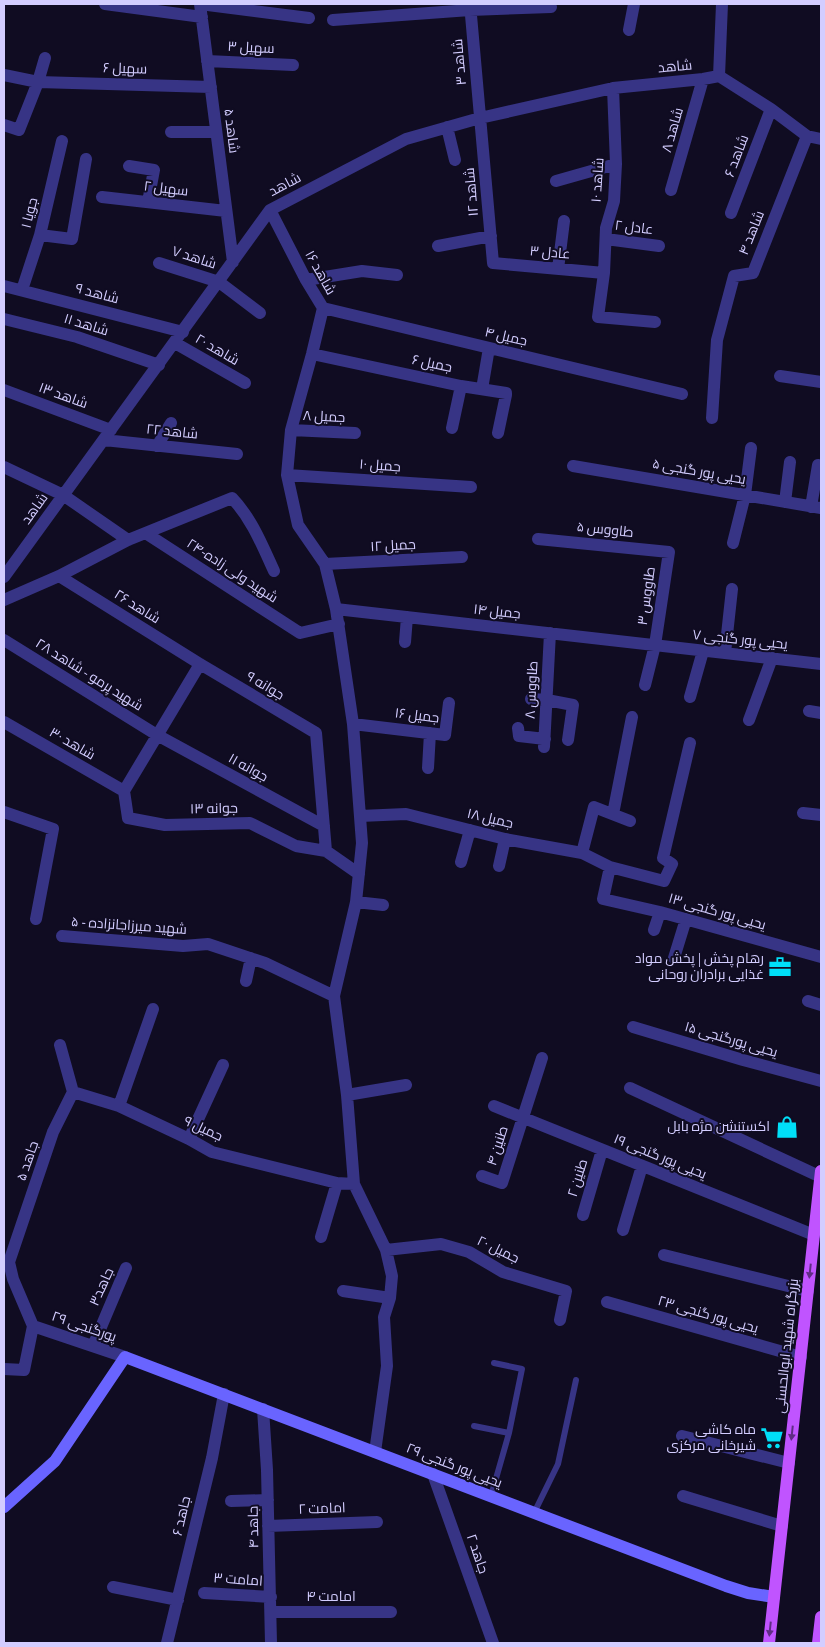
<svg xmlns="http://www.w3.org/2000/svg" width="825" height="1647" viewBox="0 0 825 1647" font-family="'Source Sans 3',Cairo,sans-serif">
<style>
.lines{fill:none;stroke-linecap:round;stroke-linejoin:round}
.service{stroke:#373485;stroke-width:6}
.minor{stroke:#373485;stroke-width:12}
.secondary{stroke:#6964ff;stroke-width:12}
.primary{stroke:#c054ff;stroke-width:12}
.oneway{fill:#5f2c85}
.labels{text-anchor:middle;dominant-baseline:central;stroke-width:4;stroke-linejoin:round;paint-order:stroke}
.street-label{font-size:14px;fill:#d3cdff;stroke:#100c22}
.poi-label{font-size:14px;fill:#d3cdff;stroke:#100c22;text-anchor:end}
</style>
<rect width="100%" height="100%" fill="#100c22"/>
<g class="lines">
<path class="service" d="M 474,1426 L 509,1433
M 491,1496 L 509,1433 L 522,1369 L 494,1363
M 534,1513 L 558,1464 L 576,1380"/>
<path class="minor" d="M 105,4 L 202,17
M 200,4 L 233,262
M 200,4 L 309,18
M 470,4 L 493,263 L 604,273
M 333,20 L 470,10 L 551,7
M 629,30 L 634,4
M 207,61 L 293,65
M 4,75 L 38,82 L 211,87
M 719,76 L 771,109 L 807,136 L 821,139
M 719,76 L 722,4
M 613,88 L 616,164 L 614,201 L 606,228 L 604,273 L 598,317 L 655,322
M 4,125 L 19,130 L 38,82 L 45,58
M 447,127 L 455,160
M 171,132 L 216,132
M 129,166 L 154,170 L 148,202
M 556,181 L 616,164
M 671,190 L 703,79
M 102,197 L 226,211
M 270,210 L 306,280 L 323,308 L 312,354 L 291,430 L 287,475 L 298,525 L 325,564 L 336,609 L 353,724 L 362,843 L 356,902 L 334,996 L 347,1095 L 354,1184 L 386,1250 L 392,1276 L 390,1298 L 384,1317 L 387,1366 L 375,1452
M 731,213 L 771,109
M 40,235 L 72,239 L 86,159
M 606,239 L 659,246
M 438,246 L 491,236
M 159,263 L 219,282 L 260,313
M 558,269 L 564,221
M 306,280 L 362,271 L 397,275
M 4,286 L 183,332
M 22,290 L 40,235 L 62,141
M 323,308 L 682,394
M 4,319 L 77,337 L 159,365
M 175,343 L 245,383
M 312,354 L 461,386 L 506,393 L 506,395 L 498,433
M 780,376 L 821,382
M 482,389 L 489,348
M 4,390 L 111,430
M 712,418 L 717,340 L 734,276 L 753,273 L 807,136
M 452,428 L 461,386
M 291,430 L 355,433
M 104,440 L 237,454
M 157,446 L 171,423
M 573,466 L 821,508
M 4,467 L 63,495 L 128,540
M 287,475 L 471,487
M 785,502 L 790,462
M 811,507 L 818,465
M 147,534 L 300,633 L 339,624
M 538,539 L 669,552 L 655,645 L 645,685
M 733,543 L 745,495 L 751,448
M 325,564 L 462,557
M 59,576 L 200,664 L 316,733 L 326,851
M 4,577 L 270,210 L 406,139 L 480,118 L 613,88 L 703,79 L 719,76
M 4,600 L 59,576 L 128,540 L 232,498 C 252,519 262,545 274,571
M 336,609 L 821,664
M 4,640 L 157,735 L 324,826
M 405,642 L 407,617
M 725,653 L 732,589
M 200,664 L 124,791 L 128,818 L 165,825 L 250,823 L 296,846 L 326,851 L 359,874
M 690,697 L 703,651
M 531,699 L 547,700 L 573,705 L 568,740
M 809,711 L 821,713
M 749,720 L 772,658
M 4,722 L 124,791
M 353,724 L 445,735 L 449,703
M 518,728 L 519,736 L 545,739
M 544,747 L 550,633
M 428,768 L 430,733
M 4,812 L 53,829 L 36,919
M 803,813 L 821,815
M 613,814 L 632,717
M 360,816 L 406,814 L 505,839 L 582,853 L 610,867 L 664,881 L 672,864 L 663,858 L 690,743
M 582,853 L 594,807 L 630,821
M 461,862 L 470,830
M 499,866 L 505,839
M 610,867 L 603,899 L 660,912 L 821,957
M 356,902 L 383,905
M 654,930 L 660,912
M 62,936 L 183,946 L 208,944 L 265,963 L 334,996
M 674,958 L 686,919
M 246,981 L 251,958
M 808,1001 L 821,1005
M 633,1027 L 743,1060 L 821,1081
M 60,1045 L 73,1092
M 630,1088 L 821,1177
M 73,1092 L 119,1106 L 189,1139 L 212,1152 L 337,1183 L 354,1184
M 347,1095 L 406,1085
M 119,1106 L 153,1009
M 494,1106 L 814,1235
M 189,1139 L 223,1065
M 482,1176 L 502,1183 L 542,1058
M 583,1215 L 602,1150
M 623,1230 L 642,1166
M 321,1237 L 337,1183
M 386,1250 L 441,1244 L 469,1252 L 503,1272 L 566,1291 L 560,1320
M 664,1255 L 808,1291
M 343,1291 L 390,1298
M 607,1302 L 801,1357
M 33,1326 L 13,1279 L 9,1262 L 53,1132 L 73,1092
M 33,1326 L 125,1357
M 93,1346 L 126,1268
M 4,1369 L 24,1370 L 33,1326
M 263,1409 L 267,1470 L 271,1643
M 682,1436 L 789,1463
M 433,1474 L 493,1643
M 683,1496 L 782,1526
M 231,1501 L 268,1500
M 268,1526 L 377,1522
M 113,1587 L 178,1600
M 204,1593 L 271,1597
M 271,1612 L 391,1612
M 167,1643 L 212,1458 L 224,1394"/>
<path class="secondary" d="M 4,1507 L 55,1461 L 125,1357 L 726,1586 L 748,1593 L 774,1597"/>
<path class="primary" d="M 769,1643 L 821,1171
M 818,1643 L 821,1617"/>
</g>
<defs><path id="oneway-solid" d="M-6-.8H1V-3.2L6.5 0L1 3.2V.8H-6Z" transform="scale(1.25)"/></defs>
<g class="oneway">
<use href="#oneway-solid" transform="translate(810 1271) rotate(96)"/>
<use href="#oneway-solid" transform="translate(792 1433) rotate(96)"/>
<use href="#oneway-solid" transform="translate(770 1629) rotate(96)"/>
</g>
<defs>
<symbol id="office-bare" viewBox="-9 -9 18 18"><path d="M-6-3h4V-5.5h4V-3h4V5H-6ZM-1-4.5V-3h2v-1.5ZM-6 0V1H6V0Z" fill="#00dff8" stroke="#100c22" stroke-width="2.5" paint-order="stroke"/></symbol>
<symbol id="shop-bare" viewBox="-9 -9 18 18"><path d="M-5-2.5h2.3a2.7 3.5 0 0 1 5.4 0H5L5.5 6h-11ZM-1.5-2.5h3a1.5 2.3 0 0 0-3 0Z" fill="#00dff8" stroke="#100c22" stroke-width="2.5" paint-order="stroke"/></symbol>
<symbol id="supermarket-bare" viewBox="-9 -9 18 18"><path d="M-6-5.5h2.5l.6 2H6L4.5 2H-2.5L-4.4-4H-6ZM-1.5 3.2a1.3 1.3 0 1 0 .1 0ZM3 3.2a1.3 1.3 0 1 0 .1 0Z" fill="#00dff8" stroke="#100c22" stroke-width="2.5" paint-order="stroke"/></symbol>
</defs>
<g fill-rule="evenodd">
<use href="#office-bare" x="764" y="951" width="32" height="32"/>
<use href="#shop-bare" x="771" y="1111" width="32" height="32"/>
<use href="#supermarket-bare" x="756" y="1422" width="32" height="32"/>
</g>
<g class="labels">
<g class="street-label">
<text transform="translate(251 48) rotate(3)">سهیل ۳</text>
<text transform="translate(460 62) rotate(-95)">شاهد ۳</text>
<text transform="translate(675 67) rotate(-5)">شاهد</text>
<text transform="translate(125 69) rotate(2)">سهیل ۶</text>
<text transform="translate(673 130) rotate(-74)">شاهد ۸</text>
<text transform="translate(231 131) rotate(83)">شاهد ۵</text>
<text transform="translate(737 156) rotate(-69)">شاهد ۶</text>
<text transform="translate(598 180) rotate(-86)">شاهد ۱۰</text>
<text transform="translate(285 185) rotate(-28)">شاهد</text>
<text transform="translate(166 189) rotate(7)">سهیل ۲</text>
<text transform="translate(472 192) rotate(-95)">شاهد ۱۲</text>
<text transform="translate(30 213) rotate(-76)">جویا ۱</text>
<text transform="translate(634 228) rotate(7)">عادل ۲</text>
<text transform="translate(752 233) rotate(-68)">شاهد ۴</text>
<text transform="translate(550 253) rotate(5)">عادل ۳</text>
<text transform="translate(194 258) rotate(18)">شاهد ۷</text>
<text transform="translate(320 273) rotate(61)">شاهد ۱۶</text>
<text transform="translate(97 294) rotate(15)">شاهد ۹</text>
<text transform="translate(86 325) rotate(17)">شاهد ۱۱</text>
<text transform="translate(506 337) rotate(13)">جمیل ۴</text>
<text transform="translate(217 350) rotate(30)">شاهد ۲۰</text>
<text transform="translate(432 364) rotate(12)">جمیل ۶</text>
<text transform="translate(63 396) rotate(20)">شاهد ۱۳</text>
<text transform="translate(324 417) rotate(3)">جمیل ۸</text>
<text transform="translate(172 432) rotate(6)">شاهد ۲۲</text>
<text transform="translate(380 466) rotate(4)">جمیل ۱۰</text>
<text transform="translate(699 472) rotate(10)">یحیی پور گنجی ۵</text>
<text transform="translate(35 509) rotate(-54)">شاهد</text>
<text transform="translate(605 530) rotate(6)">طاووس ۵</text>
<text transform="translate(393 546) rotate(-3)">جمیل ۱۲</text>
<text transform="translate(232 571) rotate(33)">شهید ولی زاده-۲۴</text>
<text transform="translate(647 596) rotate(-82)">طاووس ۳</text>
<text transform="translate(137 607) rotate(32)">شاهد ۲۶</text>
<text transform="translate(497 612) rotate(6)">جمیل ۱۴</text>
<text transform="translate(740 640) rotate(6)">یحیی پور گنجی ۷</text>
<text transform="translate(89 675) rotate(32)">شهید پرمو - شاهد ۲۸</text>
<text transform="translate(265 686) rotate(31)">جوانه ۹</text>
<text transform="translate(532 690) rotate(-87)">طاووس ۸</text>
<text transform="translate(417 716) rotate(7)">جمیل ۱۶</text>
<text transform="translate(72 744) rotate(30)">شاهد ۳۰</text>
<text transform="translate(248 768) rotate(29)">جوانه ۱۱</text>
<text transform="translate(214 809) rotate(-1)">جوانه ۱۳</text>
<text transform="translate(490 819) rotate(13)">جمیل ۱۸</text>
<text transform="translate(717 912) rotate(16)">یحیی پور گنجی ۱۳</text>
<text transform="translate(129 926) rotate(4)">شهید میرزاجانزاده - ۵</text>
<text transform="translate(731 1040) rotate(16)">یحیی پورگنجی ۱۵</text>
<text transform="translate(203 1129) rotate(25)">جمیل ۹</text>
<text transform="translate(498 1146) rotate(-72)">طنین ۴</text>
<text transform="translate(660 1157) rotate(22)">یحیی پور گنجی ۱۹</text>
<text transform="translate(28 1161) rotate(-71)">جاهد ۵</text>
<text transform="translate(578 1178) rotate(-73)">طنین ۲</text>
<text transform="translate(498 1250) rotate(26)">جمیل ۲۰</text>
<text transform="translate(102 1287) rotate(-66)">جاهد۳</text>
<text transform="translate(708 1315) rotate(16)">یحیی پور گنجی ۲۳</text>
<text transform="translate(84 1327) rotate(19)">پورگنجی ۲۹</text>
<text transform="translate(787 1346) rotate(-84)">بزرگراه شهید ابوالحسنی</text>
<text transform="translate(454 1466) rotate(21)">یحیی پور گنجی ۲۹</text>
<text transform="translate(322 1509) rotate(-2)">امامت ۲</text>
<text transform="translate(182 1516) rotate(-77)">جاهد ۶</text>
<text transform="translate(254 1527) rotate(-91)">جاهد ۴</text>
<text transform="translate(477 1554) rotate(71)">جاهد ۲</text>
<text transform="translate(238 1580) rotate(4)">امامت ۳</text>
<text x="331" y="1597">امامت ۴</text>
</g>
<g class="poi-label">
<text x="764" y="959">رهام پخش | پخش مواد<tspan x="764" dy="16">غذایی برادران روحانی</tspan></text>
<text x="770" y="1127">اکستنشن مژه بابل</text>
<text x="756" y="1430">ماه کاشی<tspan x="756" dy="16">شیرخانی مرکزی</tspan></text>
</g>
</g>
<rect width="825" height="1647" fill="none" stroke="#d3cdff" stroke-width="10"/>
</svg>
